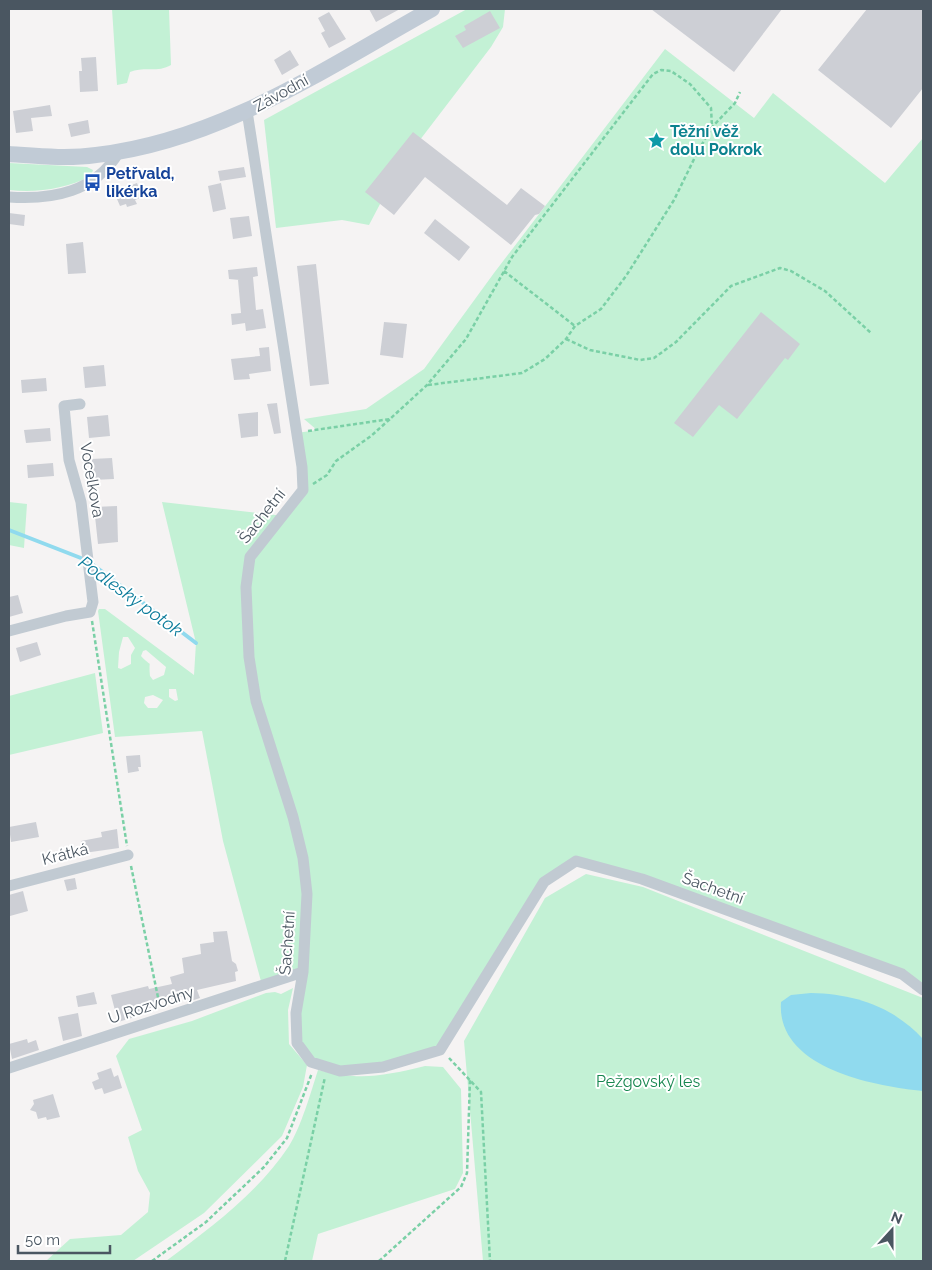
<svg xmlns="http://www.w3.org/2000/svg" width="932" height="1270" viewBox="0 0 932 1270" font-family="Raleway,sans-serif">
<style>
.green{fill:#c3f1d5;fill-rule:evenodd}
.water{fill:#90daee}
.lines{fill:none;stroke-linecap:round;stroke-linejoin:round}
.stream{stroke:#90daee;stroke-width:4}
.building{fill:#cdcfd5}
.path{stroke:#7ad0a6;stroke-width:2.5;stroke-dasharray:4 2.5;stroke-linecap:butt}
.street{stroke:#c1cad2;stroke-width:11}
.secondary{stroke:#c1cbd6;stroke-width:16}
.labels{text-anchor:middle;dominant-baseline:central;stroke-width:4;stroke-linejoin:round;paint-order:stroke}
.street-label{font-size:16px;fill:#4a5661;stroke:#fff}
.culture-label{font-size:16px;font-weight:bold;fill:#0d838f;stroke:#fff;text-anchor:start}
.transit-label{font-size:16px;font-weight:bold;fill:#164399;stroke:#fff;text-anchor:start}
.park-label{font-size:16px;fill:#17864f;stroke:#fff}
.water-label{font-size:18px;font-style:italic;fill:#0c7c9b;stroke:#fff}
</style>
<rect width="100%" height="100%" fill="#f5f3f3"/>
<path class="green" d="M 112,9 L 169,9 L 171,65 C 158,73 144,66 130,72 L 127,83 L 117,85 Z
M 467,9 L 505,9 L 503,27 L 491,47 L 400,166 L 369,225 L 342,220 L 276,228 L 264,120 Z
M 665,49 L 754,118 L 773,93 L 885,183 L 923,138 L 923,990 L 902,974 L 576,861 L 544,883 L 440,1050 L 340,1071 L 315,1063 L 297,1043 L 303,972 L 262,985 L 223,841 L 202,731 L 115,737 L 98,611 L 99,609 L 105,609 L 194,675 L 196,643 L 162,502 L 284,516 L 303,490 L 297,433 L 317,430 L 304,419 L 366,409 L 424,369 L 494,273 ZM 123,637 L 128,637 L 135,648 L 131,655 L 131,664 L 121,669 L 118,668 L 119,652 ZM 146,650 L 166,667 L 164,675 L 153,680 L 150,676 C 148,656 154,670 141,656 L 143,651 ZM 169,689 L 176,689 L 178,700 L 175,701 L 169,697 ZM 153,695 L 163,700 L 157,708 L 148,708 L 144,703 L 145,697 Z
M 9,163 L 87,167 L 93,170 L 91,176 C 65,189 37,193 9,190 Z
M 9,502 L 27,504 L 24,548 L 9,545 Z
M 95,673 L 103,733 L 9,755 L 9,696 Z
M 586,874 L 643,887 L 923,998 L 923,1261 L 483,1261 L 464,1041 L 545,898 Z
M 293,988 L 288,1010 L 289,1044 L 307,1065 L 303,1087 L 282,1136 L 204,1213 L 133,1261 L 46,1261 L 70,1239 L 121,1235 L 148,1212 L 150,1193 L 138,1171 L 128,1137 L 142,1130 L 116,1056 L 129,1039 L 192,1021 L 266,993 L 275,992 L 281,994 Z
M 425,1066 L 443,1067 L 461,1089 L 463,1173 L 455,1189 L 318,1234 L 312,1261 L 166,1261 C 210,1228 258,1193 289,1146 C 301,1127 311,1092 318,1070 C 360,1081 383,1076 425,1066 Z"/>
<path class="water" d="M 811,993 C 855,994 892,1006 923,1039 L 923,1091 C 873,1086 776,1068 781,1002 L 791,995 Z"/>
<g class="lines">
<path class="stream" d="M 9,530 L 86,560
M 92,564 L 196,643"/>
</g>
<path class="building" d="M 369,9 L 400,9 L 376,22 Z
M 651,9 L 782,9 L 734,72 Z
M 867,9 L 923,9 L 923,88 L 891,128 L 818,70 Z
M 490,11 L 500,28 L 463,48 L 455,36 L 466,30 L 464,26 Z
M 329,12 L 346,39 L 329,48 L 321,33 L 325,31 L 318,18 Z
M 290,50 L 299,65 L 282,75 L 274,60 Z
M 96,57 L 98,91 L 80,92 L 79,71 L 82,71 L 81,58 Z
M 50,105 L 52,116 L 31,118 L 33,131 L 16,133 L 13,111 Z
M 88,120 L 90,133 L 71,137 L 68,124 Z
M 413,132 L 507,205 L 521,188 L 545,206 L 539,214 L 535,215 L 511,245 L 425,177 L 394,215 L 365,192 Z
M 244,167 L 246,177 L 220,181 L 218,171 Z
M 137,183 L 142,197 L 135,200 L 137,204 L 127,207 L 126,204 L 120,206 L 114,192 Z
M 221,183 L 226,209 L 213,212 L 208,186 Z
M 9,213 L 25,215 L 24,226 L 9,224 Z
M 249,216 L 252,236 L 233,239 L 230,218 Z
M 435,219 L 470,247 L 459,261 L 424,233 Z
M 83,242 L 86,273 L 68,274 L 66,244 Z
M 316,264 L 329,384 L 310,386 L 297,266 Z
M 257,267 L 258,276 L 253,277 L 256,310 L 263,309 L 266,328 L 246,331 L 245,323 L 232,325 L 231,314 L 241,313 L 238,280 L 240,280 L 229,279 L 228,270 Z
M 761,312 L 800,344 L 788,360 L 785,358 L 737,419 L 719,405 L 693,437 L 674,423 Z
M 384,322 L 407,324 L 403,358 L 380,355 Z
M 269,347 L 271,371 L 249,374 L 250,379 L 234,380 L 231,359 L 260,356 L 259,348 Z
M 104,365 L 106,386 L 85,388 L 83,367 Z
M 46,378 L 47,391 L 22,393 L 21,380 Z
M 277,403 L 281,433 L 274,434 L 267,404 Z
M 258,412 L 258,436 L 241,438 L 238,414 Z
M 108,415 L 110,436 L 89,438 L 87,417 Z
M 50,428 L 51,441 L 26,443 L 24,430 Z
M 112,458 L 114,479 L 93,480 L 91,459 Z
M 53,463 L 54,476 L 28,478 L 27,465 Z
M 117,506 L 118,542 L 98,544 L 94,507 Z
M 18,595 L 23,613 L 9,617 L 9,597 Z
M 37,642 L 41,655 L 20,662 L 16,648 Z
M 140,755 L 141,767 L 138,767 L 139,771 L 128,773 L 126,756 Z
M 36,822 L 39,837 L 11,842 L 9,827 Z
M 117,829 L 119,848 L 84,853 L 81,841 L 102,837 L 101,832 Z
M 75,878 L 77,889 L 67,891 L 64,880 Z
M 23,891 L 28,911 L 10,916 L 9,895 Z
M 227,931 L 232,961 L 236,964 L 238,971 L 235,972 L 236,981 L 197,990 L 200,998 L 188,1002 L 186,996 L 153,1003 L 154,1008 L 134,1013 L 135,1017 L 118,1022 L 111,995 L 148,986 L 149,989 L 172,984 L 170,977 L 184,973 L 182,958 L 201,954 L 200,944 L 214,942 L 213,932 Z
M 94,992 L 97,1004 L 78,1007 L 76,996 Z
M 78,1013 L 82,1036 L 63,1041 L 58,1017 Z
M 27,1039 L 28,1043 L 36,1040 L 39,1050 L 12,1059 L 9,1044 Z
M 111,1068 L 114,1077 L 118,1075 L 122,1088 L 104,1094 L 102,1088 L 95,1090 L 92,1082 L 99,1079 L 97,1073 Z
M 53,1094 L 60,1117 L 47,1120 L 46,1117 L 38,1119 L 36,1112 L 30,1110 L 34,1104 L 33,1100 Z"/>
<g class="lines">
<path class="path" d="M 504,271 L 575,326
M 566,339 L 590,350 L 640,360 L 654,358 L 676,342 L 731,286 L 780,268 L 791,271 L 825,291 L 871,333
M 428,385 L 522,373 L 545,359 L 566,339 L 575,326 L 601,309 L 626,276 L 674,200 L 697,153 L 712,127 L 735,103 L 740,92
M 308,431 L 390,419 L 427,385 L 466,339 L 512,257 L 653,74 L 661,70 L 671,71 L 690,84 L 711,108 L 712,127
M 313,484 L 327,475 L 336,461 L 371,436 L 390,419
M 92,621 L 127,846
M 131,866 L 160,1007
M 449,1058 L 481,1092 L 490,1261
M 152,1261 L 206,1222 L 264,1167 L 287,1138 L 312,1073
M 285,1261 L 325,1077
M 379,1261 L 461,1187 L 467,1173 L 470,1079"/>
<path class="street" d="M 247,111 L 302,467 L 303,490 L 250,557 L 246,587 L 249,657 L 256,701 L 293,817 L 303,858 L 307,894 L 303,972 L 296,1013 L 297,1043 L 311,1062 L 340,1071 L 383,1067 L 440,1050 L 544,882 L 576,861 L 642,879 L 902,974 L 923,990
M 9,197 C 53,200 95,192 119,152
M 9,631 L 66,616 L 90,612 L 93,602 L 81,502 L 69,460 L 64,406 L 80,404
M 9,886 L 128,855
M 9,1068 L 303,972"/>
<path class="secondary" d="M 9,154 C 38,156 67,159 96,155 C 220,141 326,68 432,9"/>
</g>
<defs>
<symbol id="sight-bare" viewBox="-9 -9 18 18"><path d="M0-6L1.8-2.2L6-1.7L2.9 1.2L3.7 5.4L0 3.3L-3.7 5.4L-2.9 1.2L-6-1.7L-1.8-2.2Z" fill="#0f9aa8" stroke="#fff" stroke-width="2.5" paint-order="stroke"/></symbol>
<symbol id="bus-bare" viewBox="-9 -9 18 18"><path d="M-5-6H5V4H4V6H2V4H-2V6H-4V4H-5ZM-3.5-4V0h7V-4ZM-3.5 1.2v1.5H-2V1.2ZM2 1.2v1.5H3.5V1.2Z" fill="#1a4fb4" stroke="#fff" stroke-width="2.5" paint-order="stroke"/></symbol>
</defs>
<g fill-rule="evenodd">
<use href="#sight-bare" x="644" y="128" width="25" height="25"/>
<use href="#bus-bare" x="80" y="170" width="25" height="25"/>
</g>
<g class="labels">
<g class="street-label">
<text transform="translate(281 93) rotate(-29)">Závodní</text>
<text transform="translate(92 480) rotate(80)">Vocelkova</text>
<text transform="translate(262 516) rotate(-52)">Šachetní</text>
<text transform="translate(65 854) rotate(-14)">Krátká</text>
<text transform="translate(713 888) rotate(20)">Šachetní</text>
<text transform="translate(287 943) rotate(-86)">Šachetní</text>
<text transform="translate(151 1005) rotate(-18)">U Rozvodny</text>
</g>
<g class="culture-label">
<text x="670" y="131">Těžní věž<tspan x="670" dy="18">dolu Pokrok</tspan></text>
</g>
<g class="transit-label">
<text x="106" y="173">Petřvald,<tspan x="106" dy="18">likérka</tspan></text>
</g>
<g class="park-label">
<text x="648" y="1081">Pežgovský les</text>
</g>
<g class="water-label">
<text transform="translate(131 596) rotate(36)">Podleský potok</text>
</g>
</g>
<rect width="932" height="1270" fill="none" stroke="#4a5661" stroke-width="20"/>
<g transform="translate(892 1230) rotate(21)" stroke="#ffffff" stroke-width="4" paint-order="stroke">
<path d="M0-4L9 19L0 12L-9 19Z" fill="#4a5661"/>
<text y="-8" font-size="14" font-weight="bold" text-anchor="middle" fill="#4a5661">N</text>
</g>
<path d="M18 1245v8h92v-8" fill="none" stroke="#4a5661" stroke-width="2.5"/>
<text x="25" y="1245" font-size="15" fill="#4a5661" stroke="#ffffff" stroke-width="4" paint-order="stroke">50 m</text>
</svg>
